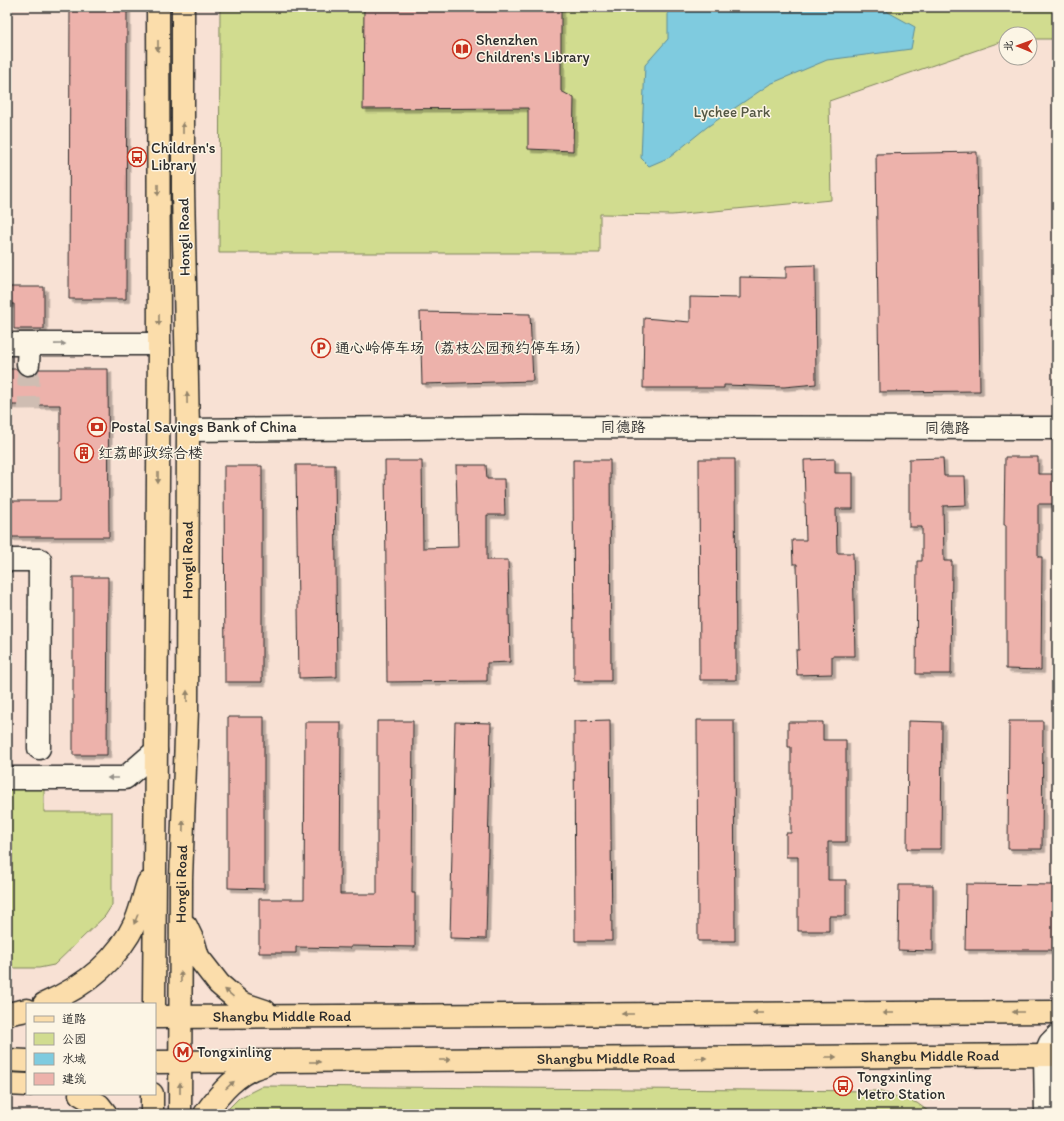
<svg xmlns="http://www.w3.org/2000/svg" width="1064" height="1121" viewBox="0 0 1064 1121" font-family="Itim,'LXGW WenKai TC',sans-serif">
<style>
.green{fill:#d1dc8f;stroke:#7e845d}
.water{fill:#7fcbdf;stroke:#5d8b97}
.building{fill:#edb2ab;stroke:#2b2b2b;filter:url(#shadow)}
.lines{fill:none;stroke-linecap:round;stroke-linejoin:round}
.minor-tunnel{stroke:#cfbdb2;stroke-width:22;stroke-dasharray:22 11;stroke-linecap:butt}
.minor-casing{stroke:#2b2b2b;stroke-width:25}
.major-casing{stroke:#2b2b2b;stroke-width:25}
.minor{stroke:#fcf5e5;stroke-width:22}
.major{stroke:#fbddab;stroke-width:22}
.oneway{fill:#93846b}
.oneway2{fill:#949088}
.labels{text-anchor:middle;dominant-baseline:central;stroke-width:3;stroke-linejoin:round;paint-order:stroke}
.poi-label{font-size:15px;fill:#2b2b2b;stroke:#fcf5e5;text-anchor:start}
.park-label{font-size:15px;fill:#545744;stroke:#fcf5e5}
.street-label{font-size:15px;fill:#2b2b2b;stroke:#fcf5e5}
</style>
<defs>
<filter id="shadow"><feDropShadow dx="3.5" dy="3.5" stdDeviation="0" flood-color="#0004"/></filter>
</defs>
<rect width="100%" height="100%" fill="#f8e1d4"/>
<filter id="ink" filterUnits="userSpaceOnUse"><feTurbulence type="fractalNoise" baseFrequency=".025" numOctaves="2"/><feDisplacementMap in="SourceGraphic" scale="8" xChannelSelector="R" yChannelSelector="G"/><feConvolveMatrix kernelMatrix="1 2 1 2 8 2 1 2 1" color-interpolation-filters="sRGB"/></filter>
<g filter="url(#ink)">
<path class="green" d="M 220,7 L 1057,7 L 1057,39 L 1030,39 L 1030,34 L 1006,34 L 1006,40 L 829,101 L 831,200 L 672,215 L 600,214 L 600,253 L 219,253 Z
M 7,788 L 44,788 L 44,812 L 112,812 L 112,905 L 105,916 L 54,965 L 39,968 L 7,968 Z
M 263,1086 L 878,1091 L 917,1103 L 932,1114 L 223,1114 L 239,1098 Z"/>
<path class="water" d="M 668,7 L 883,7 L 888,12 L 915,27 L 911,49 L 827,60 L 770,84 L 707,127 L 670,157 L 649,166 L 641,158 L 645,65 L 668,39 Z"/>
<path class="building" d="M 70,7 L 127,7 L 126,299 L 69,299 Z
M 364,7 L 561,7 L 561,91 L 574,98 L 573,151 L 528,149 L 528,108 L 363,109 Z
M 977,152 L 980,391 L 879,392 L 876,154 Z
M 815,265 L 816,384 L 784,387 L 724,385 L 724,388 L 643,388 L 644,318 L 690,322 L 690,297 L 740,298 L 740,277 L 786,278 L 786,266 Z
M 7,287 L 44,287 L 44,329 L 14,329 L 14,304 L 7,304 Z
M 420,312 L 530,314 L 533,381 L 422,384 Z
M 7,369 L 17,369 L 21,374 L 28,376 L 34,375 L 39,369 L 108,369 L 109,537 L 7,537 L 7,501 L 60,501 L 60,405 L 7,405 Z
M 1005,457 L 1038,457 L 1038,474 L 1057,474 L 1057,504 L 1038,504 L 1038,557 L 1042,557 L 1041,670 L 1006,669 L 1006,525 L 1004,525 Z
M 943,458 L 944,476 L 965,476 L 966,505 L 943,506 L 944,561 L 952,561 L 951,674 L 916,674 L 917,561 L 922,561 L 922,527 L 909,527 L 909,459 Z
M 699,459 L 735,459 L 736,680 L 700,680 Z
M 835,459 L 835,473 L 853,473 L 853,509 L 836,509 L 837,553 L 853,553 L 855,656 L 832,656 L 832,674 L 797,675 L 796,650 L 799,650 L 797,564 L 793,564 L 792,540 L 806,540 L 804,460 Z
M 573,460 L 610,460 L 611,681 L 574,681 Z
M 385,461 L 422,461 L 423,548 L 458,547 L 456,465 L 486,465 L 487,479 L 504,479 L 505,515 L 487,515 L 487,560 L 508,560 L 510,662 L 487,663 L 487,681 L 387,682 Z
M 296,465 L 335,465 L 337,677 L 299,678 Z
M 224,466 L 262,466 L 262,682 L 225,682 Z
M 73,577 L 108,577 L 107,755 L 73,755 Z
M 228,717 L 264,717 L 264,889 L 228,888 Z
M 610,720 L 612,941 L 575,941 L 574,721 Z
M 697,720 L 734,720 L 735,941 L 698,941 Z
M 377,721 L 413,721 L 412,893 L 415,893 L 415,947 L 351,946 L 351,948 L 296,947 L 296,953 L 259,953 L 259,899 L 304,899 L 305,722 L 341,722 L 340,894 L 377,894 Z
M 908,721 L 942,722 L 941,849 L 907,849 Z
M 1009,721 L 1043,721 L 1042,849 L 1008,849 Z
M 455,722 L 491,723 L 486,939 L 450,938 Z
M 788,722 L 823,722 L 823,740 L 846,740 L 846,842 L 828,842 L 828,880 L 846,880 L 846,916 L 829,916 L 829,931 L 798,931 L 798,857 L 786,857 L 786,833 L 791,833 L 791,747 L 788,747 Z
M 966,884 L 1057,885 L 1057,950 L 965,950 Z
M 899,885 L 933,885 L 933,951 L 898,950 Z"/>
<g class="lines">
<path class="minor-tunnel" d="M 28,364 L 29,409"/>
<defs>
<path id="minor" d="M 7,344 L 159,344
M 28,364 L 29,345
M 188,430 L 517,427 L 1057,428
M 7,560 L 40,560 L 39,748
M 7,778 L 125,778 L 156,751
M 1046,1114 L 1045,1055 L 1050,1043 L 1057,1036"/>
<g id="major">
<path d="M 186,926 L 194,943 L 198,957 L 219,984 L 241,1003 L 265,1011"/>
<path d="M 44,1004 C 84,987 117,962 136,921 C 141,909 144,895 148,883"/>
<path d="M 154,1004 L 159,344 L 158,7"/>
<path d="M 7,1014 L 27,1010"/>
<path id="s1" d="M 155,1017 L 1057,1012"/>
<path d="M 7,1060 L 27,1061"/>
<path id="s2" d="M 155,1062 L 1057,1055"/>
<path d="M 7,1084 L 27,1085"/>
<path d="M 80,1094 L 99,1105 L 106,1114"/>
<path d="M 152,1114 L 152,1094"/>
<path id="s3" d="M 180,1114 L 181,879 L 187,710 L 188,430 L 183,190 L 183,7"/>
<path d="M 205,1114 C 220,1093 238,1071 264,1065"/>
</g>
</defs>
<use href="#minor" class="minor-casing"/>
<use href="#major" class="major-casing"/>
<use href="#minor" class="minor"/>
<use href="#major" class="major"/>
</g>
<defs><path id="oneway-solid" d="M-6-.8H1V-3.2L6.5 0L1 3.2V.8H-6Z"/></defs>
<g class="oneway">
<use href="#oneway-solid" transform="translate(158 46) rotate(90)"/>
<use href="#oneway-solid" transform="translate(183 128) rotate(-90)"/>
<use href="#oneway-solid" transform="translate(158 190) rotate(90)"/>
<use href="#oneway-solid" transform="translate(159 320) rotate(90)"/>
<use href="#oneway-solid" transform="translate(187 398) rotate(-91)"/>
<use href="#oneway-solid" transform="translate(158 478) rotate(90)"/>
<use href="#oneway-solid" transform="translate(187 696) rotate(-90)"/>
<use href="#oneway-solid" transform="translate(183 826) rotate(-88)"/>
<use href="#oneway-solid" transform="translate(136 919) rotate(112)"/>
<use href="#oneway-solid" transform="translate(181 977) rotate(-89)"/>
<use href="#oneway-solid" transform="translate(229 993) rotate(-139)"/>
<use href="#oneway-solid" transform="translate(1018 1012) rotate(180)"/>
<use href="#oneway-solid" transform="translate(758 1013) rotate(180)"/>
<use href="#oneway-solid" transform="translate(888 1013) rotate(180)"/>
<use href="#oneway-solid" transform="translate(628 1014) rotate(180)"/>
<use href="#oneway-solid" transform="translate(831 1057)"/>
<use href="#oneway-solid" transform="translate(701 1058)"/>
<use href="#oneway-solid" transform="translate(445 1060)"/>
<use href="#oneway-solid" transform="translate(315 1062)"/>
<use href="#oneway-solid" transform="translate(230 1085) rotate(-42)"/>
<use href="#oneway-solid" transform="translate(180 1088) rotate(-90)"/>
</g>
<g class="oneway2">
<use href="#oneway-solid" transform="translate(60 344) rotate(-1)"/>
<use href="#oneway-solid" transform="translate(113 778) rotate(-180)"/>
</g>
</g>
<defs>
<symbol id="library-ring" viewBox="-11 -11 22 22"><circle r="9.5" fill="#fcf5e5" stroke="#c8321e" stroke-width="1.5"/><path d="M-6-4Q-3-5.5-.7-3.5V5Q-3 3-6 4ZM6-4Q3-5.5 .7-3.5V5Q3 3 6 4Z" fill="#c8321e"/></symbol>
<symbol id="bus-ring" viewBox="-11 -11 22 22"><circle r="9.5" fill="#fcf5e5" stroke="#c8321e" stroke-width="1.5"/><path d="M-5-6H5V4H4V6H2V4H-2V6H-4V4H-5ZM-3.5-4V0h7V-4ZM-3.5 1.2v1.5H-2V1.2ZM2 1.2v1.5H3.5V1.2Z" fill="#c8321e"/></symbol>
<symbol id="parking-ring" viewBox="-11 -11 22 22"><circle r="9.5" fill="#fcf5e5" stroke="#c8321e" stroke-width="1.5"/><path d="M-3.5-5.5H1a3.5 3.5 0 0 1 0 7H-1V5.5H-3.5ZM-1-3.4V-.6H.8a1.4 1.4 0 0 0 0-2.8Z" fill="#c8321e"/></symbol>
<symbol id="bank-ring" viewBox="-11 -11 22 22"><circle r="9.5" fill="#fcf5e5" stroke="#c8321e" stroke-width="1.5"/><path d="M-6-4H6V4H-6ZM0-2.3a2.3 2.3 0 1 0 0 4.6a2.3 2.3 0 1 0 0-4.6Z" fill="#c8321e"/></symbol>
<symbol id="building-ring" viewBox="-11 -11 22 22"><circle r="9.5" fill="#fcf5e5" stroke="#c8321e" stroke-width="1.5"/><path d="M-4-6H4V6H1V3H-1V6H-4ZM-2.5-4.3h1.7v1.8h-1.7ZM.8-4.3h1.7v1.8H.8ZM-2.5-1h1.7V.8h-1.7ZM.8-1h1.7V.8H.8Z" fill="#c8321e"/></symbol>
<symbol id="metro-ring" viewBox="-11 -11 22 22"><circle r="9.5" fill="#fcf5e5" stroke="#c8321e" stroke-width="1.5"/><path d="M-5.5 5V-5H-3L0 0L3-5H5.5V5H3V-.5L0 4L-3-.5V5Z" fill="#c8321e"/></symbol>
</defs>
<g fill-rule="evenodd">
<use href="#library-ring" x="451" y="38" width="22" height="22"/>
<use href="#bus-ring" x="126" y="146" width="22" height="22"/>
<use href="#parking-ring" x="310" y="337" width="22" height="22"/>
<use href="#bank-ring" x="86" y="416" width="22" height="22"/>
<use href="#building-ring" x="73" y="442" width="22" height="22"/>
<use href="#metro-ring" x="172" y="1041" width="22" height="22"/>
<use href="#bus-ring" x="832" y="1075" width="22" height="22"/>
</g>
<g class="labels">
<g class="poi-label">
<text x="476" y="40">Shenzhen<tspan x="476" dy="17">Children's Library</tspan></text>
<text x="151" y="148">Children's<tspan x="151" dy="17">Library</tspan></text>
<text x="335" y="348">通心岭停车场（荔枝公园预约停车场）</text>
<text x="111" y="427">Postal Savings Bank of China</text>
<text x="98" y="453">红荔邮政综合楼</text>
<text x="197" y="1052">Tongxinling</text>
<text x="857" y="1077">Tongxinling<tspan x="857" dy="17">Metro Station</tspan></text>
</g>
<g class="park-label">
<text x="732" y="112">Lychee Park</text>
</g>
<g class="street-label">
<text transform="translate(184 237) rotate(-91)">Hongli Road</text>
<text x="623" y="427">同德路</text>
<text x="947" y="428">同德路</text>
<text stroke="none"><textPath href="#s3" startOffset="554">Hongli Road</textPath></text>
<text stroke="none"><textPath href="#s3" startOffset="230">Hongli Road</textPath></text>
<text stroke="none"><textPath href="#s1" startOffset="127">Shangbu Middle Road</textPath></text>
<text stroke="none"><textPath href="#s2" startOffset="775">Shangbu Middle Road</textPath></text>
<text stroke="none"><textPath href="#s2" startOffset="451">Shangbu Middle Road</textPath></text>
</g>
</g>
<rect width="1064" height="1121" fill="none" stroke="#fcf5e5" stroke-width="24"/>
<rect x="12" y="12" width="1040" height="1097" fill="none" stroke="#2b2b2b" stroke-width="1.5" filter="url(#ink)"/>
<rect x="26" y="1003" width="130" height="92" fill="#fcf5e5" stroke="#a8a49b"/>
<rect x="34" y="1016" width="20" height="6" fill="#fbddab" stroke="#a8a49b"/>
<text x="62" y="1023" font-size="12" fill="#2b2b2b">道路</text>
<rect x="34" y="1033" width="20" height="12" fill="#d1dc8f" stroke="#a8a49b"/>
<text x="62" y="1043" font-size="12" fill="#2b2b2b">公园</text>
<rect x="34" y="1053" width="20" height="12" fill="#7fcbdf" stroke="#a8a49b"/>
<text x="62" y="1063" font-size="12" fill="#2b2b2b">水域</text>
<rect x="34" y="1073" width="20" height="12" fill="#edb2ab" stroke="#a8a49b"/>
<text x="62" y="1083" font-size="12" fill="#2b2b2b">建筑</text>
<g transform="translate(1018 46) rotate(271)"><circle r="19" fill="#fcf5e5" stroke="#a8a49b"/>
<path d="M0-3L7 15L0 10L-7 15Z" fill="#c8321e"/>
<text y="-6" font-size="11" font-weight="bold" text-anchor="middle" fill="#2b2b2b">北</text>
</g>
</svg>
